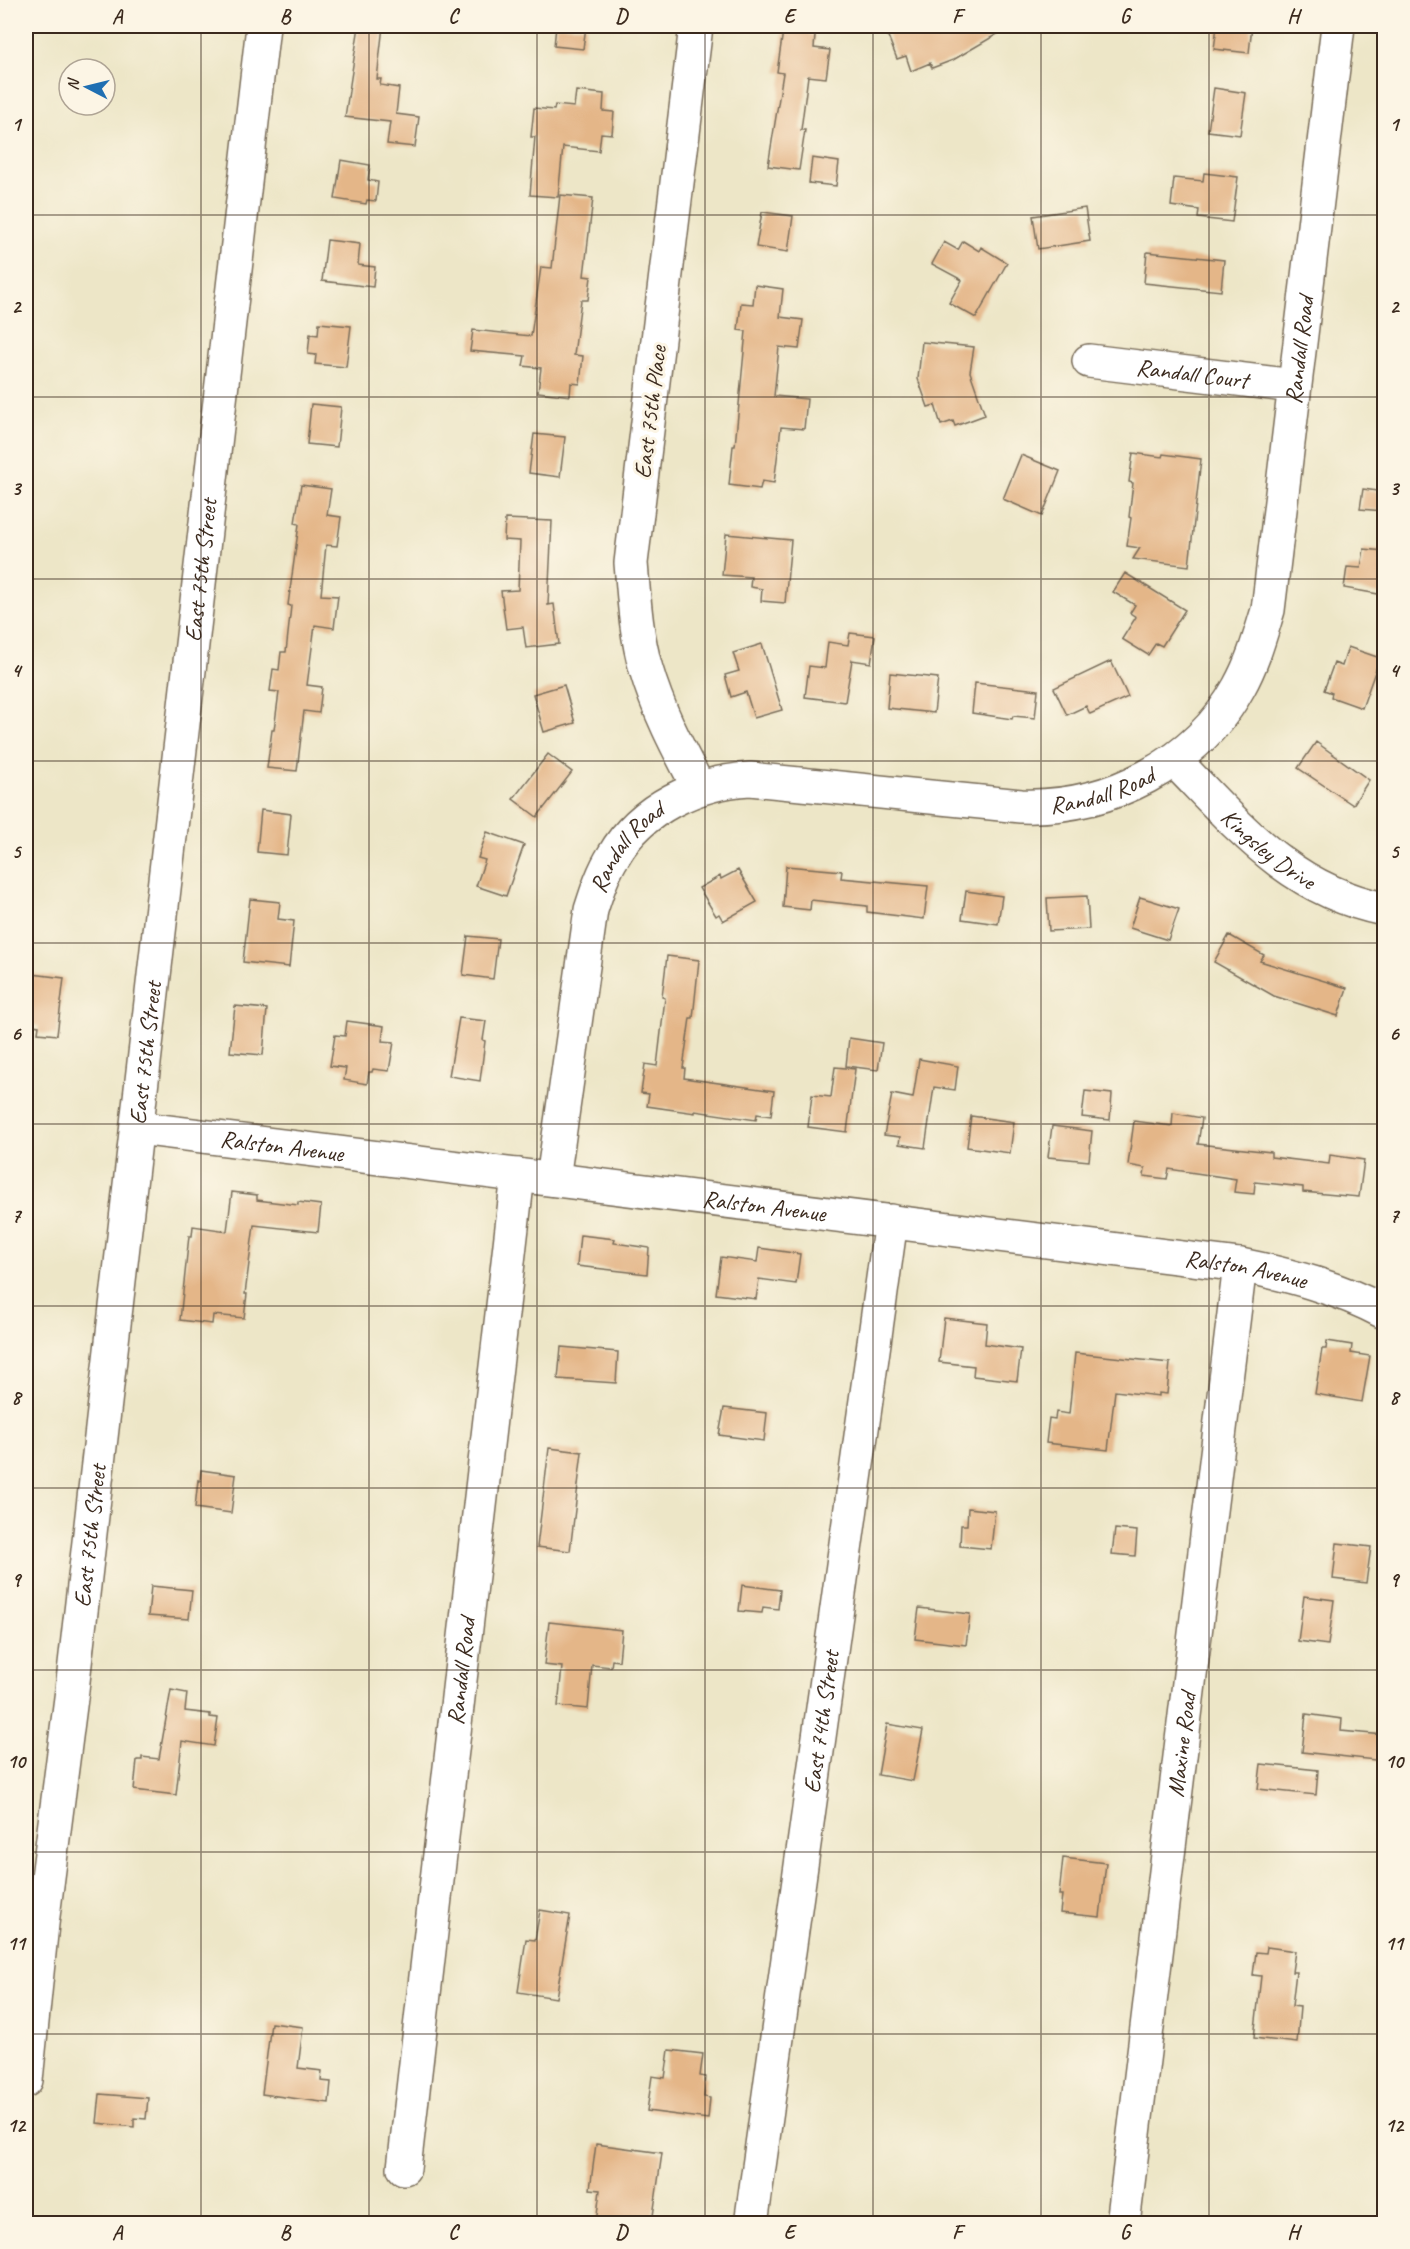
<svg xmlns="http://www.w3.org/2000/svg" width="1410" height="2249" viewBox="0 0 1410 2249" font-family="Caveat,sans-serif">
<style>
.building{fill:#e4b688}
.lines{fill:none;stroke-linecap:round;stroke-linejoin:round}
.minor-casing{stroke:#796c59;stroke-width:36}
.minor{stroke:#fff;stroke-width:33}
.grid{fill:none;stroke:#3b2a1e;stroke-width:1.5;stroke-opacity:0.55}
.labels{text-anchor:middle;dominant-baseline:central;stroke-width:6;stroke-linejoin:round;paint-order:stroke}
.street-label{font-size:24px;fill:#3b2a1e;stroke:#fcf5e5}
.neatline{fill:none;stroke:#3b2a1e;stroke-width:2}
.grid-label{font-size:20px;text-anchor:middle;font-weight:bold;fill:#3b2a1e}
</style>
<rect width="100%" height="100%" fill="#fcf5e5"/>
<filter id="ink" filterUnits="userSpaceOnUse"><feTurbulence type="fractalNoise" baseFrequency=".0167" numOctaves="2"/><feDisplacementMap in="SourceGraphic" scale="12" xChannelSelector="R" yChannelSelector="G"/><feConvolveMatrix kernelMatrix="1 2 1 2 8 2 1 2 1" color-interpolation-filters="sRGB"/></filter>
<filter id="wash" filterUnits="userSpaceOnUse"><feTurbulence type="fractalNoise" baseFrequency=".008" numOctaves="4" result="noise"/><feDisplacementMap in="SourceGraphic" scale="24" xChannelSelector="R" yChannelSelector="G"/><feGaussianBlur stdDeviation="1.35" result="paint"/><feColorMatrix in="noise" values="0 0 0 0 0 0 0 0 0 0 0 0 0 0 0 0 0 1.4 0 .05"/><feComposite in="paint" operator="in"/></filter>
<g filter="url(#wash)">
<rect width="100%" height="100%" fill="#ede6c7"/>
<g id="blocks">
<path class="building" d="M 359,26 L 383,26 L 377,79 L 381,79 L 380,85 L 399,88 L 396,114 L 419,117 L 415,147 L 387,144 L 390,122 L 345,117 Z
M 556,26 L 586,26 L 583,49 L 554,46 Z
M 789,26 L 810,26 L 809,35 L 815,35 L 814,48 L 830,50 L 826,78 L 808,76 L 801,130 L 805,130 L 799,170 L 768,166 L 783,73 L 777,72 L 783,31 L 788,31 Z
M 884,26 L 1011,26 L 953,60 L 932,68 L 930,63 L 911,71 L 906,56 L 897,59 Z
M 1217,26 L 1252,26 L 1249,53 L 1214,49 Z
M 1214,88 L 1246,93 L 1240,135 L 1208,131 Z
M 576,91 L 604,94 L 603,111 L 614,112 L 612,134 L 601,133 L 599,151 L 563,147 L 558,197 L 530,195 L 535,137 L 531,137 L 534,108 L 554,110 L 555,105 L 574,107 Z
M 812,158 L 839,162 L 836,186 L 809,183 Z
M 341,160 L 370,165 L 368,180 L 378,182 L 376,201 L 367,200 L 366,204 L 335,199 Z
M 1204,173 L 1238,177 L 1232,222 L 1198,218 L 1199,210 L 1171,206 L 1174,178 L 1203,181 Z
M 560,195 L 593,198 L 584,276 L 591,277 L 588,300 L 581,300 L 574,355 L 583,356 L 580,384 L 571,383 L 570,396 L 538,392 L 541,368 L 523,366 L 525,356 L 470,351 L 473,330 L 531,336 L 541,267 L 552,268 Z
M 1085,208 L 1090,241 L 1038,249 L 1033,216 Z
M 762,212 L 793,216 L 788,252 L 756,247 Z
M 327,240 L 360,244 L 358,265 L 375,267 L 373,287 L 322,281 Z
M 963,241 L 979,251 L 981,247 L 1007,263 L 976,318 L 949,303 L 962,280 L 932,264 L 944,242 L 958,250 Z
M 1147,252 L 1224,260 L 1221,291 L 1144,283 Z
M 755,285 L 783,289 L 780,317 L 803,320 L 799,349 L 779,347 L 774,396 L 807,399 L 804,429 L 781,427 L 774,483 L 762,481 L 760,489 L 729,485 L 733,446 L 735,446 L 746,331 L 738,330 L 741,303 L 753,304 Z
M 319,323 L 351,326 L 346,367 L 315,364 L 316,355 L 308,354 L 310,334 L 318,335 Z
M 922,342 L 974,347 L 970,372 L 985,415 L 955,426 L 953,421 L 941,425 L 935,405 L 928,407 L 918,379 Z
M 311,404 L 341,407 L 337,447 L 307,444 Z
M 534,434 L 565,437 L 560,477 L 529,473 Z
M 1133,453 L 1162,457 L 1163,454 L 1201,459 L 1189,566 L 1133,559 L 1140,548 L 1127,546 L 1131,518 L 1129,517 L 1133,483 L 1129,482 Z
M 1021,455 L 1060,471 L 1042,516 L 1003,499 Z
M 301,485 L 331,489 L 327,515 L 341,517 L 337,546 L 326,545 L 321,595 L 338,596 L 334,628 L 315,625 L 307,685 L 322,687 L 319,713 L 304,711 L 297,771 L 267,768 L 272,730 L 274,730 L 279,692 L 270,691 L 273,669 L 279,670 L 281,652 L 286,652 L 291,606 L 288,605 L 299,524 L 295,523 Z
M 1363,489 L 1384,492 L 1384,511 L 1360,509 Z
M 505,519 L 552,521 L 548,605 L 554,604 L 559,644 L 526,648 L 523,627 L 506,629 L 501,591 L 518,590 L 520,541 L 504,540 Z
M 726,534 L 791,540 L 785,603 L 761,601 L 762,589 L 750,587 L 751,577 L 722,575 Z
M 1364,549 L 1384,551 L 1384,595 L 1344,588 L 1347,567 L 1361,568 Z
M 1125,573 L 1185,610 L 1162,646 L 1156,643 L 1148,655 L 1122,639 L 1136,617 L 1130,613 L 1135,605 L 1113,592 Z
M 850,633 L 875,636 L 871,663 L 852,660 L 845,702 L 805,697 L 809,666 L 825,668 L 828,642 L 848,645 Z
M 762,644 L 782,710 L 754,718 L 746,692 L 731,697 L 725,675 L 739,671 L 733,653 Z
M 1348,647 L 1380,658 L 1362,708 L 1331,697 L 1332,693 L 1324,690 L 1334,663 L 1342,666 Z
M 1111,661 L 1128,697 L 1090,714 L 1086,706 L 1067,715 L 1054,688 Z
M 890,673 L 938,678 L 934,713 L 887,708 Z
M 975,683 L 1038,690 L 1035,718 L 1013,716 L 1012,719 L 972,713 Z
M 564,685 L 575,723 L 544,732 L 533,694 Z
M 1316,742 L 1369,780 L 1353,805 L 1298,768 Z
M 548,754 L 572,772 L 537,817 L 513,799 Z
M 261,810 L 291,814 L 287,855 L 257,852 Z
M 487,832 L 524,845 L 506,896 L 476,886 L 485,860 L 478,858 Z
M 786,866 L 842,871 L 841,878 L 928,886 L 924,919 L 867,912 L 867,906 L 811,900 L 810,910 L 783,907 Z
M 738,870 L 757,902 L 723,921 L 719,914 L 716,916 L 699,888 L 720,876 L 721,879 Z
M 966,891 L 1002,896 L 998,924 L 962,919 Z
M 1087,896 L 1089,929 L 1049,931 L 1047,898 Z
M 1140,897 L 1179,909 L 1168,940 L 1130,928 Z
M 250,899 L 280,902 L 278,919 L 294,921 L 289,967 L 243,962 Z
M 1229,935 L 1264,955 L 1260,961 L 1347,988 L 1338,1016 L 1274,996 L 1214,962 Z
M 468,936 L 498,939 L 493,979 L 463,975 Z
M 667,956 L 699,960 L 693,1018 L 690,1018 L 683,1068 L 685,1068 L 684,1078 L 774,1091 L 771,1116 L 757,1114 L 756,1120 L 695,1111 L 695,1113 L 647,1106 L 649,1094 L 641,1093 L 645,1064 L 657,1066 L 665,998 L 662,997 Z
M 32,974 L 64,978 L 57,1035 L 38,1033 L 39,1026 L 26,1024 Z
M 235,1006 L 267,1009 L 263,1055 L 230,1052 Z
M 459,1018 L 486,1021 L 483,1040 L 485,1041 L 480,1081 L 449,1076 Z
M 347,1021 L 384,1026 L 382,1041 L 394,1042 L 389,1071 L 373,1069 L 372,1072 L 369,1072 L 367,1084 L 344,1080 L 346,1068 L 330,1066 L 335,1035 L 345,1036 Z
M 849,1038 L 882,1043 L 878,1070 L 846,1066 Z
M 919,1059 L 958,1066 L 955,1090 L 934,1087 L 925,1148 L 899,1144 L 900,1137 L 884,1135 L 892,1094 L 913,1098 Z
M 835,1067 L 855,1069 L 847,1132 L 808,1127 L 812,1095 L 831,1097 Z
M 1085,1091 L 1112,1094 L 1110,1120 L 1082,1117 Z
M 1173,1113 L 1202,1118 L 1198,1144 L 1271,1152 L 1271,1157 L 1329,1164 L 1330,1155 L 1364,1160 L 1359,1197 L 1303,1192 L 1303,1187 L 1255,1182 L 1254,1194 L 1234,1192 L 1236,1179 L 1169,1169 L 1167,1179 L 1144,1176 L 1145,1168 L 1128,1165 L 1134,1121 L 1172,1126 Z
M 971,1116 L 1014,1122 L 1010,1153 L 967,1147 Z
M 1052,1126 L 1092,1131 L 1089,1161 L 1048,1157 Z
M 232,1192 L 257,1195 L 257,1200 L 298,1205 L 298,1202 L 321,1205 L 318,1232 L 254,1225 L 245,1294 L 247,1294 L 244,1318 L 213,1315 L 212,1324 L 180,1320 L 189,1236 L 192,1236 L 193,1226 L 227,1231 Z
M 580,1235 L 615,1239 L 614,1243 L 649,1248 L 647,1274 L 577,1266 Z
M 759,1248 L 800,1254 L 796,1284 L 759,1279 L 756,1299 L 716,1294 L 721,1257 L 757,1262 Z
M 944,1318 L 987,1323 L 985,1344 L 1021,1349 L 1017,1381 L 973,1376 L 974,1366 L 939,1362 Z
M 1327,1341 L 1352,1345 L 1351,1353 L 1370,1356 L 1362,1402 L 1315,1394 L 1322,1349 L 1326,1349 Z
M 561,1347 L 618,1352 L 616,1383 L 558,1379 Z
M 1075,1353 L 1170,1363 L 1167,1394 L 1159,1393 L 1159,1396 L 1115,1391 L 1108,1450 L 1046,1443 L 1049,1418 L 1055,1419 L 1056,1412 L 1069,1414 Z
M 724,1408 L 767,1413 L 764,1441 L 719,1435 Z
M 549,1448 L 582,1452 L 570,1551 L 537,1547 Z
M 201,1470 L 236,1475 L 231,1513 L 195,1508 L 198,1480 L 200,1481 Z
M 968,1508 L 995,1511 L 991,1549 L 960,1546 L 961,1525 L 967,1525 Z
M 1115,1529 L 1137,1531 L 1135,1556 L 1112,1554 Z
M 1337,1543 L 1371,1547 L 1366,1583 L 1333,1579 Z
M 742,1585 L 780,1590 L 778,1609 L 763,1607 L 762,1613 L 739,1611 Z
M 151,1586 L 192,1590 L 189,1619 L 148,1616 Z
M 1304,1596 L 1334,1600 L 1328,1645 L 1298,1641 Z
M 919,1608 L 970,1614 L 966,1645 L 915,1639 Z
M 549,1622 L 622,1630 L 619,1661 L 612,1660 L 611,1667 L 592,1665 L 588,1709 L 558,1706 L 562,1667 L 544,1665 Z
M 171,1690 L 187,1693 L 185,1711 L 210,1714 L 210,1717 L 218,1718 L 214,1746 L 182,1741 L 176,1795 L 134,1790 L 137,1760 L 142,1760 L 142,1757 L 159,1759 Z
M 1306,1714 L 1342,1719 L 1341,1731 L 1384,1735 L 1384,1761 L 1302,1752 Z
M 887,1724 L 923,1730 L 913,1781 L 878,1775 Z
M 1261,1764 L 1318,1770 L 1316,1795 L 1258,1789 Z
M 1063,1858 L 1106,1863 L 1100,1917 L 1060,1913 L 1062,1895 L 1059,1895 Z
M 540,1910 L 570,1915 L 556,1998 L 518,1992 L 526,1939 L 535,1940 Z
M 1267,1947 L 1295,1951 L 1292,1972 L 1296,1972 L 1292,2006 L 1300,2007 L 1297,2043 L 1254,2038 L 1261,1976 L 1253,1975 L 1256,1952 L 1266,1953 Z
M 271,2023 L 303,2027 L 298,2068 L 322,2071 L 321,2081 L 331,2082 L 329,2103 L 262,2094 Z
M 669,2050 L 703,2054 L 700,2076 L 706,2077 L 704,2097 L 710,2098 L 708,2119 L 647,2111 L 652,2076 L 665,2078 Z
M 100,2094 L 148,2098 L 146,2119 L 134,2118 L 134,2127 L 97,2123 Z
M 596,2144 L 662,2153 L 652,2223 L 596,2223 L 600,2190 L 590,2189 Z"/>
</g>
</g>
<g filter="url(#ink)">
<use href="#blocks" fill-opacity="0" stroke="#796c59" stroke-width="1.5"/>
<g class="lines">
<defs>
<g id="minor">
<path d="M 696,26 L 631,563 C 634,599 636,635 646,669 C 658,711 679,750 699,788"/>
<path id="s1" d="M 1089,361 L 1294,386"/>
<path id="s2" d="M 1174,760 C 1238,825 1289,890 1384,909"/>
<path id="s3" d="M 137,1128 L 1240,1265 C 1290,1275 1339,1288 1384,1312"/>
<path id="s4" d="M 553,1179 L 591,910 C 597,891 603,872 614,855 C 641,808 697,782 750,779 L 1021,806 C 1108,809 1197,764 1239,687 C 1253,662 1260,636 1268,610 L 1338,26"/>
<path id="s5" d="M 26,2080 L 42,1924 L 72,1690 L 263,26"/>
<path id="s6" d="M 404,2168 L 518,1175"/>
<path id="s7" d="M 751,2224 L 891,1221"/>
<path id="s8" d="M 1123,2224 L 1240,1265"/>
</g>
</defs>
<use href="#minor" class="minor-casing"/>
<use href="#minor" class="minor"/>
</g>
</g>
<path class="grid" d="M 201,26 L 201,2224M 369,26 L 369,2224M 537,26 L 537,2224M 705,26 L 705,2224M 873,26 L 873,2224M 1041,26 L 1041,2224M 1209,26 L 1209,2224M 26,215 L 1384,215M 26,397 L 1384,397M 26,579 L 1384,579M 26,761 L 1384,761M 26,943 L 1384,943M 26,1124 L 1384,1124M 26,1306 L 1384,1306M 26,1488 L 1384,1488M 26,1670 L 1384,1670M 26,1852 L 1384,1852M 26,2034 L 1384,2034"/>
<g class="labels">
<g class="street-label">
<text stroke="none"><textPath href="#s4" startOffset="1371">Randall Road</textPath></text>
<text stroke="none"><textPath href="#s1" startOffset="104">Randall Court</textPath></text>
<text transform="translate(650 412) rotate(-83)">East 75th Place</text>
<text stroke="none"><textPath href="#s5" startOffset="1520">East 75th Street</textPath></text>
<text stroke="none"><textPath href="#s4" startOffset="849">Randall Road</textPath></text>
<text stroke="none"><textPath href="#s2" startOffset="130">Kingsley Drive</textPath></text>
<text stroke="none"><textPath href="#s4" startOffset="345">Randall Road</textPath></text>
<text stroke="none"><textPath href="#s5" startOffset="1034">East 75th Street</textPath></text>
<text stroke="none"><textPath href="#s3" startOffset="146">Ralston Avenue</textPath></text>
<text stroke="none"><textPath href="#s3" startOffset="632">Ralston Avenue</textPath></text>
<text stroke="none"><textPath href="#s3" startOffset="1118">Ralston Avenue</textPath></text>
<text stroke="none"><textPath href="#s5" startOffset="548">East 75th Street</textPath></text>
<text stroke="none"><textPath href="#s6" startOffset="500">Randall Road</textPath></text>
<text stroke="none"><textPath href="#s7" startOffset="507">East 74th Street</textPath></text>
<text stroke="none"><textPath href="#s8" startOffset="483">Maxine Road</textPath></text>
</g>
</g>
<rect width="1410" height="2249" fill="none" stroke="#fcf5e5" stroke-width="66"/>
<g transform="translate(87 87) rotate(277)"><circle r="28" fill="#fcf5e5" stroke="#afa495" stroke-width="1.5"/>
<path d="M0-4.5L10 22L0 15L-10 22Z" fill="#1f6fb2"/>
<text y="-9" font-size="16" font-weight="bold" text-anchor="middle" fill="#3b2a1e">N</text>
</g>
<rect x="33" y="33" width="1344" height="2183" class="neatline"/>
<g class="grid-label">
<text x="117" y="23">A</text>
<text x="285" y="23">B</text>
<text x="453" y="23">C</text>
<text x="621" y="23">D</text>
<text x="789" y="23">E</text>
<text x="957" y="23">F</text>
<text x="1125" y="23">G</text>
<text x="1293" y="23">H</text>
<text x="16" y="131">1</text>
<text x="1394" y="131">1</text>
<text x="16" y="313">2</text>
<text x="1394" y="313">2</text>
<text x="16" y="495">3</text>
<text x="1394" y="495">3</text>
<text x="16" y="677">4</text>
<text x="1394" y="677">4</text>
<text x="16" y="858">5</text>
<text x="1394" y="858">5</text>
<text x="16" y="1040">6</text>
<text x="1394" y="1040">6</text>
<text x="16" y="1222">7</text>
<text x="1394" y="1222">7</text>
<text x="16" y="1404">8</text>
<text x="1394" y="1404">8</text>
<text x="16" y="1586">9</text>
<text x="1394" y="1586">9</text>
<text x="16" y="1768">10</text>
<text x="1394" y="1768">10</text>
<text x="16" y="1950">11</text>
<text x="1394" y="1950">11</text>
<text x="16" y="2132">12</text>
<text x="1394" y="2132">12</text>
<text x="117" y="2239">A</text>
<text x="285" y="2239">B</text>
<text x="453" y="2239">C</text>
<text x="621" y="2239">D</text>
<text x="789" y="2239">E</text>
<text x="957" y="2239">F</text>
<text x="1125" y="2239">G</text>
<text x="1293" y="2239">H</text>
</g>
</svg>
